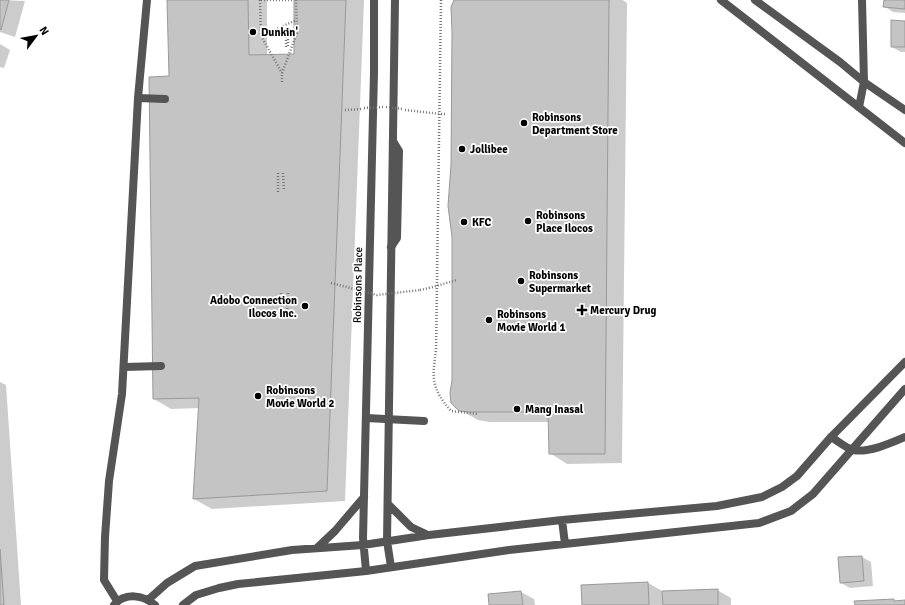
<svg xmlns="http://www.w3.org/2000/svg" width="905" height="605" viewBox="0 0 905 605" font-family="Signika,sans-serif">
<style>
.shadow{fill:#0003}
.building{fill:#c4c4c4;stroke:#999}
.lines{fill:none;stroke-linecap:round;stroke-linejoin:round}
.path{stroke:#777;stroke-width:2.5;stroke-dasharray:1 2;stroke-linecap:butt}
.service{stroke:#555;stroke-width:8}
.minor{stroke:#555;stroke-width:8}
.tertiary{stroke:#555;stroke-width:8}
.path-bridge{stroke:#777;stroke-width:2.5;stroke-dasharray:1 2;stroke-linecap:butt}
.poi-dot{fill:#000;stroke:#fff;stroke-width:1.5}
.labels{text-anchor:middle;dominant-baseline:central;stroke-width:3.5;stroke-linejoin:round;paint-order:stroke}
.poi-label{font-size:11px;font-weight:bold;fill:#000;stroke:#fff;text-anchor:start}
.street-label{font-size:11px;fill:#000;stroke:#fff}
</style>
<rect width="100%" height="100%" fill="#fff"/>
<path class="shadow" d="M 0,0 L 25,1 L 15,37 L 0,32 Z
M 168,0 L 267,0 L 267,55 L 295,55 L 295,0 L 364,0 L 345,501 L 212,509 L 194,499 L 200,408 L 171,409 L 154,399 L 170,77 Z
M 455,0 L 623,0 L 627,3 L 622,463 L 567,464 L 550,453 L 549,422 L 489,422 L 478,420 L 460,410 L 453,380 L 452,165 Z
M 885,0 L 905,0 L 905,13 L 893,12 L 884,6 Z
M 905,22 L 905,52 L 901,52 L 892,47 Z
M 0,44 L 10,50 L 4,68 L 0,67 Z
M 0,382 L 6,385 L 21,605 L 0,605 Z
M 862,557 L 871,562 L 873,586 L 850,588 L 841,583 L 839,558 Z
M 648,583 L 664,592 L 717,590 L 731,598 L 731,605 L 583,605 Z
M 521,592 L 534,599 L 535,605 L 490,605 Z"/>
<path class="building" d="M 0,0 L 9,0 L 1,30 L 0,29 Z
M 167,0 L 248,0 L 249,55 L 294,54 L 294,0 L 346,0 L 327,491 L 193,499 L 199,398 L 153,399 L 149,77 L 169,76 Z
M 454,0 L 609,0 L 605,454 L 549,454 L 548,412 L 470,412 L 459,411 L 451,403 L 450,393 L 452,380 L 452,237 L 448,206 L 451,165 L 452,32 L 451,7 Z
M 884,0 L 905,0 L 905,9 L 883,7 Z
M 891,20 L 905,21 L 905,47 L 891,47 Z
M 0,549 L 4,605 L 0,605 Z
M 862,556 L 864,581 L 840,583 L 838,557 Z
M 648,582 L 649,605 L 582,605 L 581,585 Z
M 718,589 L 718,605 L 663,605 L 662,591 Z
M 521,591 L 523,605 L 489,605 L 488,594 Z
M 894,599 L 894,601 L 905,600 L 905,605 L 855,605 L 854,601 Z"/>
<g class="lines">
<path class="path" d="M 260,0 L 261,36 L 282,73
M 261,0 L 293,0
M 441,0 L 436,350 C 432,378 431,388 451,411 L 478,414
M 288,33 L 288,47
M 261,36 L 296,20
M 286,47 L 286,33 L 297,33
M 282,82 L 282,73 L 297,33 L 296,0
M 345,110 L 362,109
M 405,110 L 414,111
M 441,114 L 445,114
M 278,173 L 278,192
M 283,173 L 284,191
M 545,212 L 562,213
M 545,217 L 561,218
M 331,283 L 358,290
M 420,290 L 429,288
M 281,312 L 281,293
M 287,312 L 288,293"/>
<path class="service" d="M 138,98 L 165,99
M 859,107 L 864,82 L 862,0
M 391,247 L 397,238 L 399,151 L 393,141
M 124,367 L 161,366
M 366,418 L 424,421
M 117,601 L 104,580 L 105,537 L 109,481 L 122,394 L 138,98 L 147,0"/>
<path class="minor" d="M 831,437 C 838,441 846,448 853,450 C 869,453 891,443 905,437"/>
<path class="tertiary" d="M 721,0 L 905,143
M 755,0 L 840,62 L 864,82 L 905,110
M 388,504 L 411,527 L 428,535
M 562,520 L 565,544
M 317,548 L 335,531 L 364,497
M 391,567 L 387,541 L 395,0
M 366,571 L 363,538 L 374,72 L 374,0
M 148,600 L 167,583 L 195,566 L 292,550 L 363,545 L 429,535 L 562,520 L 717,506 L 762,497 L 782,487 L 797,476 L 831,437 L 905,362
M 114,605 C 125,592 143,595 155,605
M 183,605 L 196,595 L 219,588 L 238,584 L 366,571 L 509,550 L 759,523 L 791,511 L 813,494 L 905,389"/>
<path class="path-bridge" d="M 386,107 L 403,109
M 364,108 L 383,107
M 414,111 L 441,114
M 429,288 L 457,280
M 362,291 L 377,295 L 420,290"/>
</g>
<g class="poi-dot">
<circle cx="253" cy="32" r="4"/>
<circle cx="524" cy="123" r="4"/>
<circle cx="462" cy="149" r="4"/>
<circle cx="528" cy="221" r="4"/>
<circle cx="464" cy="222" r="4"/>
<circle cx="521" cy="281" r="4"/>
<circle cx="305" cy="306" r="4"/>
<path d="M580 304h4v4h4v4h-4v4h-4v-4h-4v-4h4z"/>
<circle cx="489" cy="320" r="4"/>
<circle cx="258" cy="396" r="4"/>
<circle cx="517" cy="409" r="4"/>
</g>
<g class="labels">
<g class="poi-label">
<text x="261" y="32">Dunkin'</text>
<text x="532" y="117">Robinsons<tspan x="532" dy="13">Department Store</tspan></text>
<text x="470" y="149">Jollibee</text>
<text x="536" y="215">Robinsons<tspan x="536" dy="13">Place Ilocos</tspan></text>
<text x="472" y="222">KFC</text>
<text x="529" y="275">Robinsons<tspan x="529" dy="13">Supermarket</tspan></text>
<text x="297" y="300" text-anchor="end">Adobo Connection<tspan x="297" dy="13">Ilocos Inc.</tspan></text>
<text x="590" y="310">Mercury Drug</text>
<text x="497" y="314">Robinsons<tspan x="497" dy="13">Movie World 1</tspan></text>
<text x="266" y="390">Robinsons<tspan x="266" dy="13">Movie World 2</tspan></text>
<text x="525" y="409">Mang Inasal</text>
</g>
<g class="street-label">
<text transform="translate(358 285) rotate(-89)">Robinsons Place</text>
</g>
</g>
<g transform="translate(36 36) rotate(58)" stroke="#ffffff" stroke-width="3" paint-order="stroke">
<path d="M0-3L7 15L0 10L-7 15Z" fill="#000000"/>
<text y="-6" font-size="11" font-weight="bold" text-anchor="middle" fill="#000000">N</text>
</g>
</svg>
